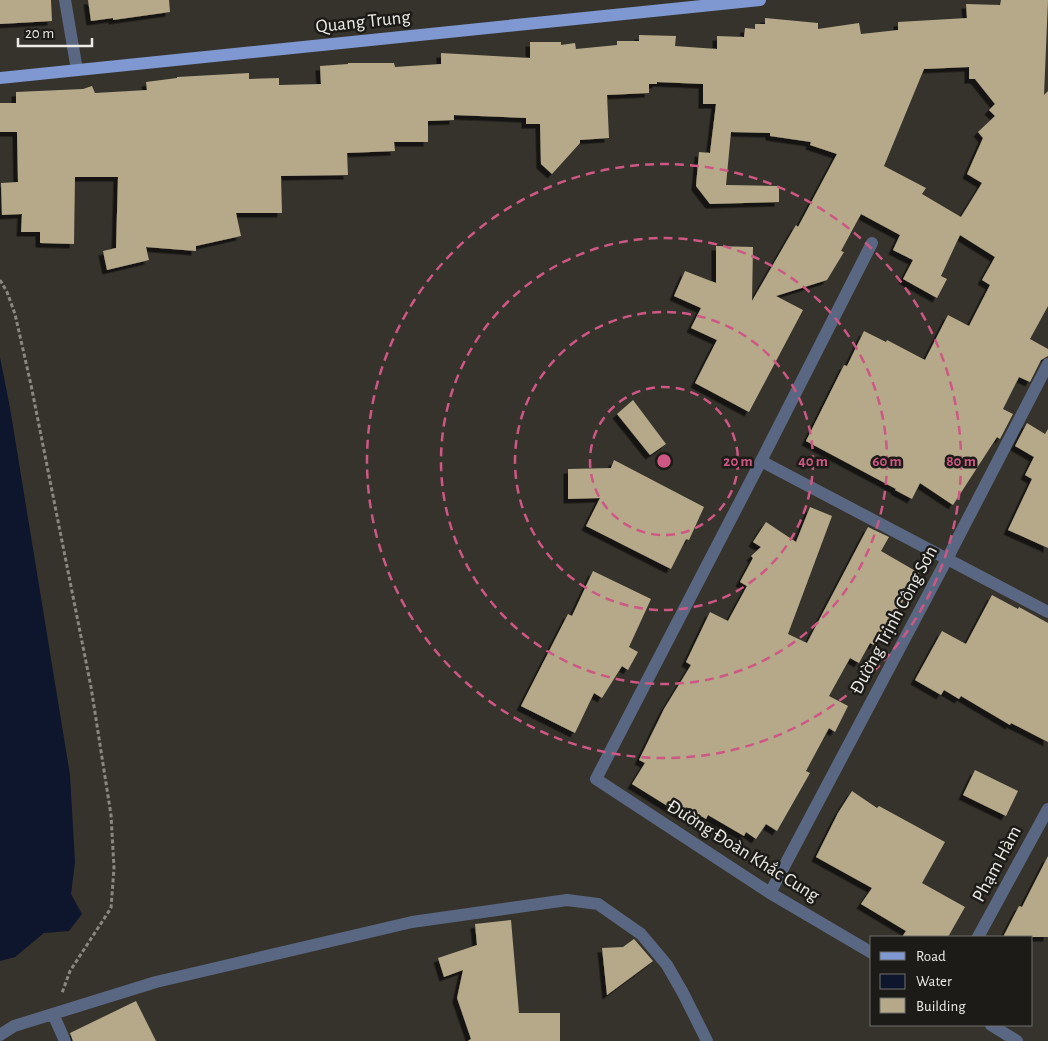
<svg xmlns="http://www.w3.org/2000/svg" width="1048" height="1041" viewBox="0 0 1048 1041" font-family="'Alegreya Sans',sans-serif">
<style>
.water{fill:#0d162c}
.building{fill:#b5a98a;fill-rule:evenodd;filter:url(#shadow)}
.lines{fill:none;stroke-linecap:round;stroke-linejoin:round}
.path{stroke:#898781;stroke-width:3;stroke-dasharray:4 2.5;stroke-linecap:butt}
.minor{stroke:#5a6783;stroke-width:12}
.primary{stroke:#7f98d1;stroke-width:12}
.ring{fill:none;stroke:#ce5784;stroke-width:2.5;stroke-dasharray:9 6}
.labels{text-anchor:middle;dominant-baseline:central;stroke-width:5;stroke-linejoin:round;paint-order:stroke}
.street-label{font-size:19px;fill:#ebeae5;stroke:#1c1b18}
.centre{fill:#ce5784;stroke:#1c1b18;stroke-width:2.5}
.ring-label{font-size:15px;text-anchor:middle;font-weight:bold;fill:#ce5784;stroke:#1c1b18;stroke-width:5;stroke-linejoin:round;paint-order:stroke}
</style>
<defs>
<filter id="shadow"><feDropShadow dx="-4.5" dy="4.5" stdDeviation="0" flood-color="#0009"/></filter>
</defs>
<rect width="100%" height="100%" fill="#36332c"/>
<path class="water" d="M 0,357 L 10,408 L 70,775 L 75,862 L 71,894 L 82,914 L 69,931 L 44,933 L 15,957 L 0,961 Z"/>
<path class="building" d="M 0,0 L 51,0 L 52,21 L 0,24 Z
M 88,0 L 169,0 L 170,12 L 113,20 L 113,18 L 91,21 Z
M 1001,0 L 1048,0 L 1044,95 L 1048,91 L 1048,306 L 1030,339 L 1048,349 L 1048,356 L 1041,360 L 1030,382 L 1019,377 L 1003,409 L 1013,414 L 1000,439 L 997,437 L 953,505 L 920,483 L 912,499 L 895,490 L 896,489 L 806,441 L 844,365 L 847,366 L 864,331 L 886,342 L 887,340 L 925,360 L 948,315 L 969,326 L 990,285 L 982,280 L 995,257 L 960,235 L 941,276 L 947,279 L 937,298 L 903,279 L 913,260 L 893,250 L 900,235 L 861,214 L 841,251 L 844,252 L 827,280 L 776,296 L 803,310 L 749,412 L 695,383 L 717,340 L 691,328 L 701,308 L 674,296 L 685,271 L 716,283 L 716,246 L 753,247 L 752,301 L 796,225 L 798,227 L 837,154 L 810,145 L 811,142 L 770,136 L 770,133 L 731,132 L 726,185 L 779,186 L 779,202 L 710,204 L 696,186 L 699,152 L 710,153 L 716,104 L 703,104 L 703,84 L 657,82 L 657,84 L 649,84 L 649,93 L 607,95 L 609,138 L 580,140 L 580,143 L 552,174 L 541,164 L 540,124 L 526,124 L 526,118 L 454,115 L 454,120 L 428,121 L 428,142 L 394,142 L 395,151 L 347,153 L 348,175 L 281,176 L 282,213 L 236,213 L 241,236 L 196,246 L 196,251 L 146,247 L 149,260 L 107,270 L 103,251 L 116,248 L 118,177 L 75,177 L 74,244 L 40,243 L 40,232 L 21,232 L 22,214 L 2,215 L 1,183 L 18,182 L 17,132 L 0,132 L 0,103 L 16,103 L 16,92 L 83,89 L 92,86 L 95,93 L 147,90 L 146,82 L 177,78 L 177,77 L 249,73 L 249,79 L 279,78 L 279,85 L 321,84 L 320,66 L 348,64 L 348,63 L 394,63 L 395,67 L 441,64 L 441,53 L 530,58 L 530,42 L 561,42 L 561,45 L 575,43 L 576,49 L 617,45 L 617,41 L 639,41 L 639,35 L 676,36 L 675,46 L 717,49 L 717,36 L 744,37 L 745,28 L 755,29 L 755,24 L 765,24 L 765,18 L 818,23 L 818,29 L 859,23 L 861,34 L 898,30 L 898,22 L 967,18 L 966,4 L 1000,5 ZM 969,67 L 969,79 L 975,79 L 995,104 L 989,110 L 995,116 L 978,132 L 983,138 L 967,174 L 982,183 L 961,217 L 922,194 L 926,188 L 884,166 L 924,69 Z
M 633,400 L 666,444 L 650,455 L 617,414 Z
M 1027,423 L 1045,434 L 1048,429 L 1048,548 L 1008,530 L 1032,479 L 1025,475 L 1034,457 L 1015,446 Z
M 614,460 L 704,507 L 689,540 L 686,539 L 671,569 L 586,526 L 600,498 L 568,499 L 568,469 L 611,468 Z
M 810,507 L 832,516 L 788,634 L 807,643 L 868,527 L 889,537 L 881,551 L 919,573 L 887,629 L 884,627 L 874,645 L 870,643 L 859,663 L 850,658 L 829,696 L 848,706 L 835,732 L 829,728 L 806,771 L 810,773 L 777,831 L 766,824 L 756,839 L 746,832 L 744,836 L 708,815 L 706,819 L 686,807 L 682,815 L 632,784 L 645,763 L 639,760 L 664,709 L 691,665 L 686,662 L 710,612 L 728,621 L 747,586 L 740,582 L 753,558 L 751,556 L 761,547 L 753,542 L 766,522 L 796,542 Z
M 593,571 L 651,599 L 629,647 L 638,652 L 628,670 L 622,666 L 602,698 L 594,693 L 575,733 L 521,706 L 568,614 L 572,616 Z
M 992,595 L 1018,609 L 1019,607 L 1048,623 L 1048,742 L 1011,723 L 1010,725 L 961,696 L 959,699 L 944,690 L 941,695 L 915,680 L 942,631 L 966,644 Z
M 975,770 L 1018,791 L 1006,816 L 963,795 Z
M 852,791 L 877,808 L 879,806 L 945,842 L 922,883 L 965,907 L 948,937 L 902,937 L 906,931 L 861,904 L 872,888 L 816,857 L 838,813 Z
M 1048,856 L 1048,937 L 1003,937 L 1019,906 L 1022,907 Z
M 511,920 L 519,1013 L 560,1013 L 560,1041 L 468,1041 L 471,1039 L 457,998 L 463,970 L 444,977 L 438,958 L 477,945 L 475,924 Z
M 634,939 L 653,961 L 607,995 L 602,948 L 623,947 Z
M 136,1001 L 156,1041 L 73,1041 L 70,1033 Z"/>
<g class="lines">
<path class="path" d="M 0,280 L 7,292 L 15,314 L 31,385 L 91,687 L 111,815 L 114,868 L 111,908 L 70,971 L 62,993"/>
<path class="minor" d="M 65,0 L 77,70
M 761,461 L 1048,612
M 770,893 L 947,559 L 1048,364
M 978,937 L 1048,809
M 872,953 L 770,893 L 596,779 L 761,461 L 872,243
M 53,1014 L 65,1041
M 991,1025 L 1017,1041
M 0,1035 L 14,1026 L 156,982 L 412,922 L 567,900 L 598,904 L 641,934 L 667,965 L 683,993 L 707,1041"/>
<path class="primary" d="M 0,78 L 760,0"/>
</g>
<g class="ring">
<circle cx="664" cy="461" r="74"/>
<circle cx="664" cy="461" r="149"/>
<circle cx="664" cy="461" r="223"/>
<circle cx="664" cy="461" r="297"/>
</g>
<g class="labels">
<g class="street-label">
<text transform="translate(363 22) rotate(-6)">Quang Trung</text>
<text transform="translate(894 620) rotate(-62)">Đường Trịnh Công Sơn</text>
<text transform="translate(743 851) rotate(32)">Đường Đoàn Khắc Cung</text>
<text transform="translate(997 864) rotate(-62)">Phạm Hàm</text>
</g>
</g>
<circle cx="664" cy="461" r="8" class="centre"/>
<g class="ring-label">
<text x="738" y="466">20 m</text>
<text x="813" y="466">40 m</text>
<text x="887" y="466">60 m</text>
<text x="961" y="466">80 m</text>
</g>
<rect x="870" y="936" width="162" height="90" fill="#1c1b18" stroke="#6f6e6a"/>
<rect x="880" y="952" width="25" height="8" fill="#7f98d1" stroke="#6f6e6a"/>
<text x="916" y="961" font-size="15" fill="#ebeae5">Road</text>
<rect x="880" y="974" width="25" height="15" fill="#0d162c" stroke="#6f6e6a"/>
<text x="916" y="986" font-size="15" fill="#ebeae5">Water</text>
<rect x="880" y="998" width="25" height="15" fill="#b5a98a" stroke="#6f6e6a"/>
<text x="916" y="1011" font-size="15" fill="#ebeae5">Building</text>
<path d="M18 38v8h74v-8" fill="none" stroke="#ebeae5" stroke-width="2.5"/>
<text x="25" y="38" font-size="15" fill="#ebeae5" stroke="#1c1b18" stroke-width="4" paint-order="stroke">20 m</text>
</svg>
